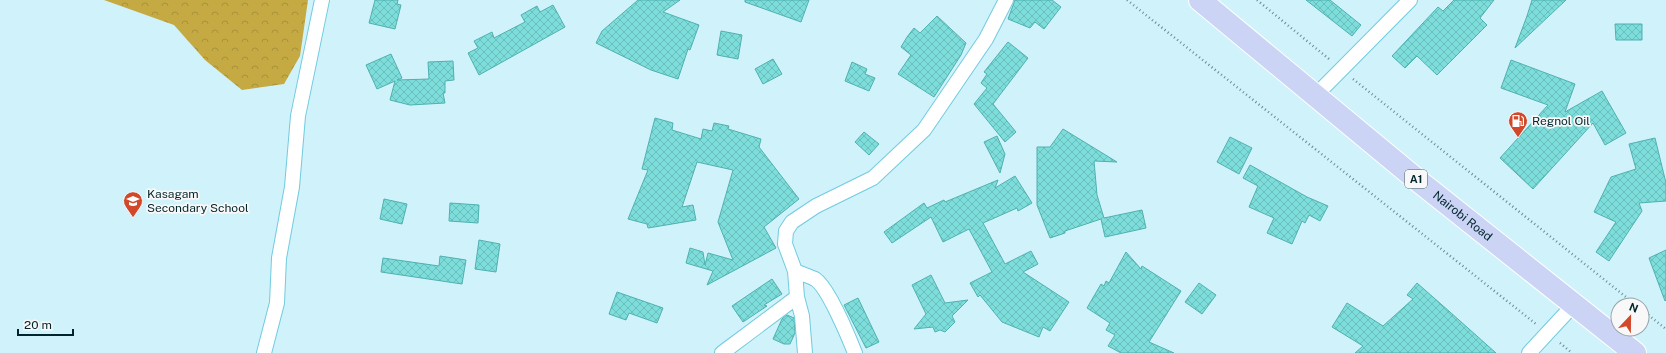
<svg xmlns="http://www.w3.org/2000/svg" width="1666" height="353" viewBox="0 0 1666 353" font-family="'Public Sans',sans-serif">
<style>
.forest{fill:url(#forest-crowns)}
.building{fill:url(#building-cross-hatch);stroke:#4fb1af}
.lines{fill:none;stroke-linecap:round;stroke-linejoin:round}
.minor-casing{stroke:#71cbdf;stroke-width:16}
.trunk-casing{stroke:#fff;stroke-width:24}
.path{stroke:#688c94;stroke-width:2.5;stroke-dasharray:1 3;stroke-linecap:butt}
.minor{stroke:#fff;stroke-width:14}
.trunk{stroke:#cbd4f4;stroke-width:22}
.labels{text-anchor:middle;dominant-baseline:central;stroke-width:3.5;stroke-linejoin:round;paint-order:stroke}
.shield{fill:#f8f8f8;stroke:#4a646a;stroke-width:1}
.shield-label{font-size:11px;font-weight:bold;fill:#00252d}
.poi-label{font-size:12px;fill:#00252d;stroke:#f8f8f8;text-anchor:start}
.street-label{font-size:12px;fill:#00252d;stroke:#f8f8f8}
</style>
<defs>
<pattern id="forest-crowns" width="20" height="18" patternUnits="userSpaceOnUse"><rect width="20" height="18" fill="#c5a942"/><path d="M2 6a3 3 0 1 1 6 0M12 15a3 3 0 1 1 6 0" fill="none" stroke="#a7913a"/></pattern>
<pattern id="building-cross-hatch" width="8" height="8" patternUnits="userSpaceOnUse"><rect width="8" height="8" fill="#7ddddb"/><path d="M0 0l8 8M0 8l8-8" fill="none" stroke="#6abebc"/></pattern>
</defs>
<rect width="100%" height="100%" fill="#d0f2fa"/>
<path class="forest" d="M 104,0 L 308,0 L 300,56 L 284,84 L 242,90 L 205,60 L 174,25 Z"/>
<path class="building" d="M 375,0 L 398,0 L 397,4 L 401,5 L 395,29 L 369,23 Z
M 638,0 L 680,0 L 663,12 L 699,25 L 690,50 L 688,49 L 678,79 L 651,70 L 596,43 L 602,31 Z
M 745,0 L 809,0 L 801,22 L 745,2 Z
M 1015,0 L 1052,0 L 1061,7 L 1044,29 L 1035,22 L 1030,28 L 1008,19 Z
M 1306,0 L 1330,0 L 1361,25 L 1352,36 Z
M 1454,0 L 1494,0 L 1480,18 L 1487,25 L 1437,75 L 1417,56 L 1405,68 L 1392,56 L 1438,7 L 1443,11 Z
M 1532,0 L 1566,0 L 1515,48 L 1527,16 Z
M 553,5 L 565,27 L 479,75 L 468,53 L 478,48 L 474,41 L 492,32 L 494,38 L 525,22 L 521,15 L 537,6 L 540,12 Z
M 937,16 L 966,43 L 961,55 L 934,97 L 898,74 L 911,55 L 901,47 L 907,37 L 914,28 L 920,33 Z
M 1615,24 L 1642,24 L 1642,40 L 1616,40 Z
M 721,31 L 742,35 L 738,59 L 717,55 Z
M 1008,42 L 1028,58 L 993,104 L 1016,132 L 1005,142 L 974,104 L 987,88 L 981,83 L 987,74 L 984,72 Z
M 391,54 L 402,78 L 397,80 L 429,79 L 428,62 L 453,61 L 454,80 L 445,81 L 445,93 L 443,93 L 445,103 L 410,105 L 390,100 L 395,81 L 377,89 L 366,65 Z
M 773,59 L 782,74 L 763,84 L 755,69 Z
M 1511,60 L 1575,84 L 1565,112 L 1602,91 L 1626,133 L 1605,145 L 1593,123 L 1533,189 L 1500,158 L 1548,105 L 1501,88 Z
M 852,62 L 867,69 L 865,74 L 875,78 L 869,91 L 845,81 Z
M 655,118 L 673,123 L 672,130 L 701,139 L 703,129 L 712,131 L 714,123 L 729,126 L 728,129 L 761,139 L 759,147 L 799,199 L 764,227 L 776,248 L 707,285 L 713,271 L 686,263 L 690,248 L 703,252 L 705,265 L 708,253 L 733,260 L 718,222 L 733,170 L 697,162 L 682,207 L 693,205 L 696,220 L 648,228 L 647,224 L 628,219 L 648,170 L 642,169 Z
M 1063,129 L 1117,162 L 1094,161 L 1097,195 L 1104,218 L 1142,210 L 1146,228 L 1105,237 L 1101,219 L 1065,231 L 1065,233 L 1050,238 L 1037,205 L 1037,147 L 1050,147 Z
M 864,132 L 879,144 L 869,155 L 855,142 Z
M 997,136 L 1005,154 L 1000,173 L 984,142 Z
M 1230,137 L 1252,148 L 1239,174 L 1217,162 Z
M 1655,138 L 1666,183 L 1666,201 L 1639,203 L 1642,211 L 1609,261 L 1596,252 L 1616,222 L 1594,212 L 1611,177 L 1636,169 L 1629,144 Z
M 1250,165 L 1307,197 L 1328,206 L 1320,221 L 1309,215 L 1305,223 L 1302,221 L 1292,244 L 1267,233 L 1274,218 L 1249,207 L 1258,186 L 1243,178 Z
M 1015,176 L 1032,203 L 1018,211 L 1017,208 L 983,223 L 1005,264 L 1031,251 L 1038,264 L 1023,272 L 1069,302 L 1050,331 L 1043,327 L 1039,337 L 1002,322 L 980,295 L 978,297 L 970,283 L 992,272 L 969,229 L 943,242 L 931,217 L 892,243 L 884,232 L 924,203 L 927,208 L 944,200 L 945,202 L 998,180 L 995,188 Z
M 384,199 L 407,204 L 402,224 L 380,219 Z
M 450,203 L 479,205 L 478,223 L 449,221 Z
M 479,240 L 500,244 L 496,272 L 475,269 Z
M 1666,250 L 1666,300 L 1665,301 L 1649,258 Z
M 1126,252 L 1141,269 L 1142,266 L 1181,291 L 1149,342 L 1174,353 L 1121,353 L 1108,346 L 1115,335 L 1106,330 L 1110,323 L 1087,308 L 1101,284 L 1104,286 L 1106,281 L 1109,283 Z
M 440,256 L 466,260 L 462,284 L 381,272 L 383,258 L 439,266 Z
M 931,275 L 945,303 L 968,300 L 952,316 L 955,322 L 945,332 L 940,330 L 935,332 L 933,327 L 914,329 L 926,314 L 912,285 Z
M 772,279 L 782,294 L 764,305 L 767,306 L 743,322 L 732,306 Z
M 1199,283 L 1216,295 L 1202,314 L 1185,302 Z
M 1417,283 L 1450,312 L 1496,353 L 1355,353 L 1363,346 L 1332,327 L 1347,303 L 1383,326 L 1413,299 L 1407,295 Z
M 617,292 L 663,308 L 657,323 L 629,313 L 626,320 L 609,314 Z
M 858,298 L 879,342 L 866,348 L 844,305 Z
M 787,315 L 794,318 L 795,333 L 790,344 L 784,344 L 773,339 L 782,319 Z"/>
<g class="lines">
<defs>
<path id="minor" d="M 1316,95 L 1410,0
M 795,271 C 801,274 809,276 815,279 C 828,287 849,338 855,353
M 797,297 L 802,316 L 805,353
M 264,353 L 277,303 L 279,258 L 292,187 L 298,116 L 322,0
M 722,353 L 797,297 L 795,271 L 785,244 L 786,231 L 792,222 L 816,206 L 873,178 L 924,130 L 986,39 L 1006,0
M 1529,353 L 1566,313"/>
<g id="trunk">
<path id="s1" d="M 1200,0 L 1416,179 L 1635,353"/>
</g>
</defs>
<use href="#minor" class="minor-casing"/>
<use href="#trunk" class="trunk-casing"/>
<path class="path" d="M 1127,0 L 1536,324
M 1257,0 L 1329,59
M 1353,79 L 1636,305
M 1642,310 L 1666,329
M 1560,343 L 1572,353"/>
<use href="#minor" class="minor"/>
<use href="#trunk" class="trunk"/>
</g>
<defs>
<symbol id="fuel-pin" viewBox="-11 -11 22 30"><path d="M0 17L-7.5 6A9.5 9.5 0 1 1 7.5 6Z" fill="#d2482a" stroke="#f8f8f8"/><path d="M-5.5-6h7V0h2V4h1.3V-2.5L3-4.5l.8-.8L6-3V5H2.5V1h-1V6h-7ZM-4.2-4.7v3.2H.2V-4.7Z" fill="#fff"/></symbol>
<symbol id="school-pin" viewBox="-11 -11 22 30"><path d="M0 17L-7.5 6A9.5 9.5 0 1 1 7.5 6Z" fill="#d2482a" stroke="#f8f8f8"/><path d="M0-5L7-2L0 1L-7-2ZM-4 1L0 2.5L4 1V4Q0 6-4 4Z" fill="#fff"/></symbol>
</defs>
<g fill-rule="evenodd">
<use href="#fuel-pin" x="1507" y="110" width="22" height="30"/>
<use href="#school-pin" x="122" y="190" width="22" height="30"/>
</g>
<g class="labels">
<rect class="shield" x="1405" y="170" width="22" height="18" rx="3"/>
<g class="shield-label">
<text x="1416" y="179">A1</text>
</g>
<g class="poi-label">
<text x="1532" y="121">Regnol Oil</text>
<text x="147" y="194">Kasagam<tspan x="147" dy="14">Secondary School</tspan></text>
</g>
<g class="street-label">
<text stroke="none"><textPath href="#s1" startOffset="340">Nairobi Road</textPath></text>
</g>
</g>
<g transform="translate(1630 317) rotate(22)"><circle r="19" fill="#f8f8f8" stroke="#95a4a7"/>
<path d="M0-3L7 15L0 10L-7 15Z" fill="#d2482a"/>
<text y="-6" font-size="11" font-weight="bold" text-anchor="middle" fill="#00252d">N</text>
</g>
<path d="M18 329v6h55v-6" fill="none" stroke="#00252d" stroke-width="2"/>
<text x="24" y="329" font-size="12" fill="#00252d" stroke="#f8f8f8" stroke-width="3" paint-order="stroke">20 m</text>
</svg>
